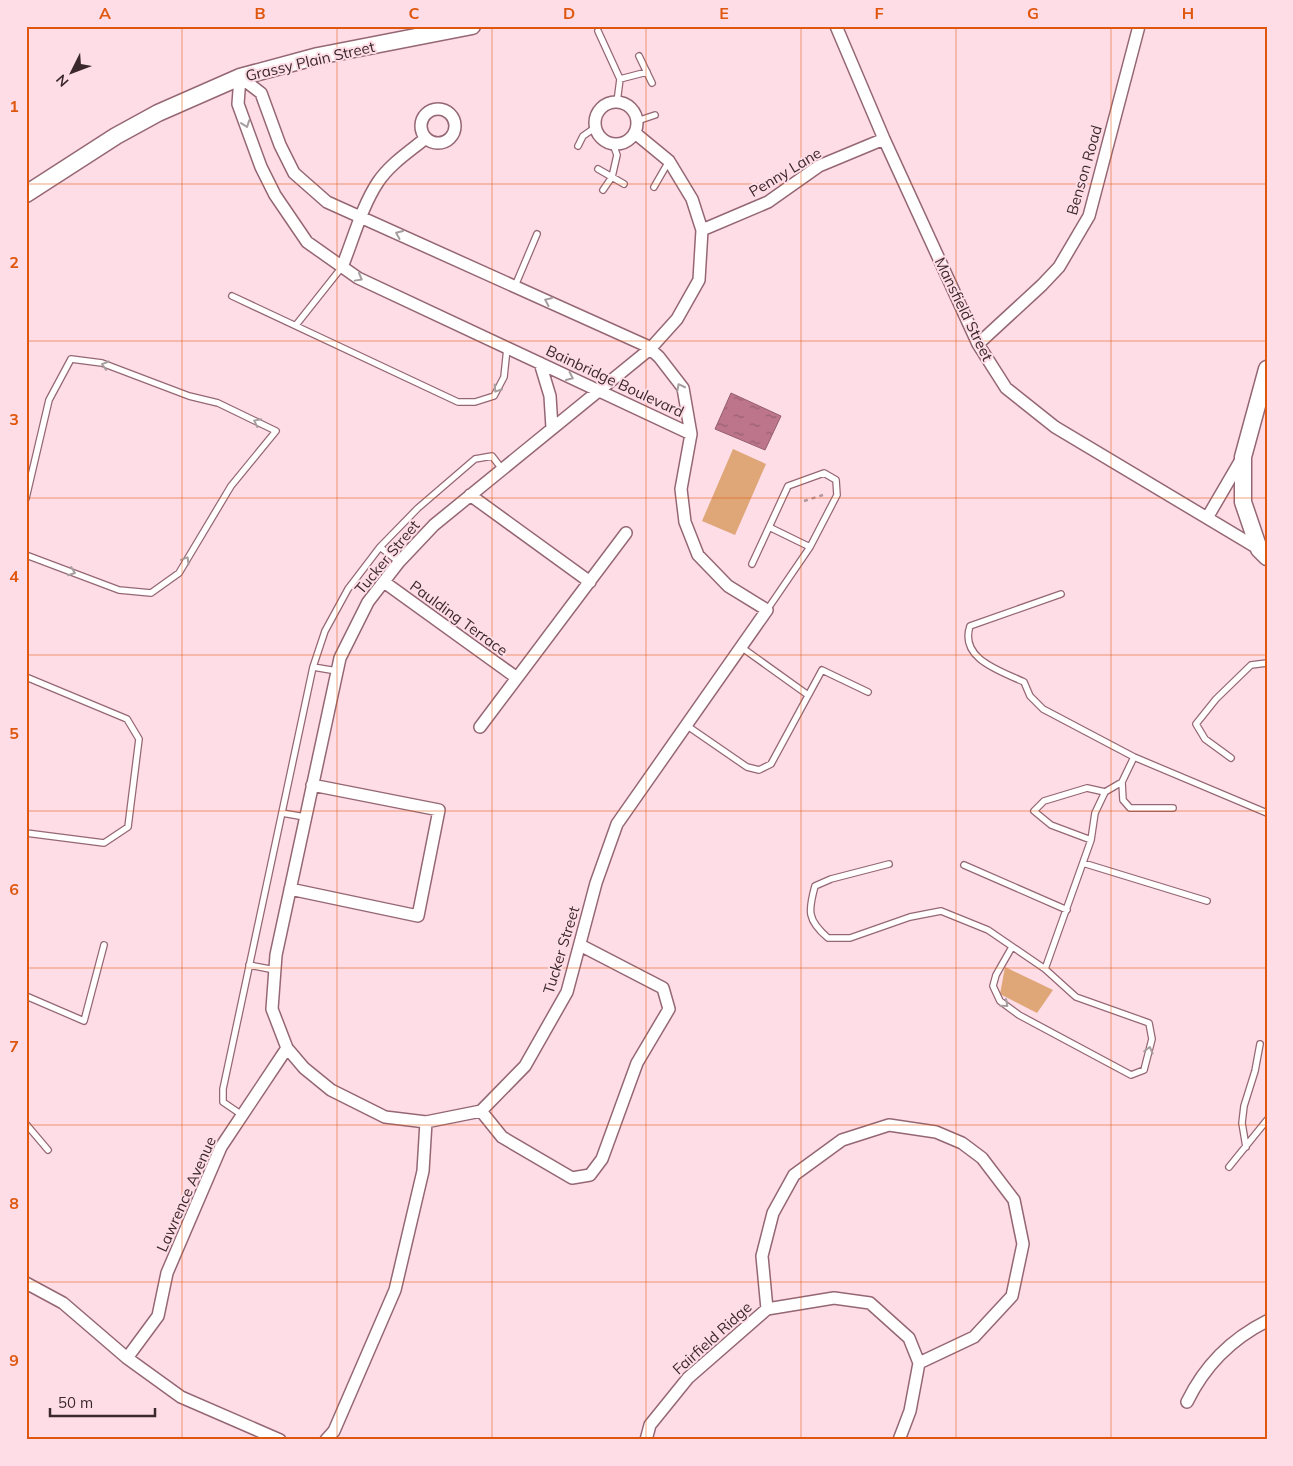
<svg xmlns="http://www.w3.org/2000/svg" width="1293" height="1466" viewBox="0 0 1293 1466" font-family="Mulish,sans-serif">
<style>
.green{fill:#dfa678}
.water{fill:url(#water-ripples);stroke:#955e6f}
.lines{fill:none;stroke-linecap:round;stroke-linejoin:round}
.lane-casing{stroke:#956774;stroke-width:8}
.street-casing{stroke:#956774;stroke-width:14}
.secondary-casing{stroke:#956774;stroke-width:19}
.path{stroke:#b3979e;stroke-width:2.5;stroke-dasharray:4 4;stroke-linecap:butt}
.lane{stroke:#fff;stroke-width:5.5}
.street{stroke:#fff;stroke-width:11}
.secondary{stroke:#fff;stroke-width:16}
.oneway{stroke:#a79ea0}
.grid{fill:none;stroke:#df570e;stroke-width:1;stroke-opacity:0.55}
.labels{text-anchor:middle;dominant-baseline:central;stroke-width:4;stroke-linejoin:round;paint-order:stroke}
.street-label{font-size:15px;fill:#3b282d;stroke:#fedde6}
.neatline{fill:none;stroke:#df570e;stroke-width:2}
.grid-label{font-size:16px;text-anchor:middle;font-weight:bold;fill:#df570e}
</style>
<defs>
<pattern id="water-ripples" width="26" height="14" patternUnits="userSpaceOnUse" patternTransform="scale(1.25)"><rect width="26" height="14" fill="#bc758b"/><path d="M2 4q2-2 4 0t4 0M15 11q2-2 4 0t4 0" fill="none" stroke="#9a6072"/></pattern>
</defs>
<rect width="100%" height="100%" fill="#fedde6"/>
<path class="green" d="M 733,449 L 766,464 L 735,535 L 702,521 Z
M 1005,967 L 1053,990 L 1037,1013 L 1000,994 Z"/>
<path class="water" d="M 731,393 L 781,416 L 765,450 L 715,429 Z"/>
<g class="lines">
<defs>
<path id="lane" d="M 598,31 L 620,79 L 617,102
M 639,56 L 652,83
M 620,79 L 647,72
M 637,121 L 655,115
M 578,146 L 583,136 L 596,127
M 598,169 L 624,184
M 654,187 L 669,161
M 603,190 L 612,177 L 617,155 L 613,144
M 515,286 L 537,234
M 232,296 L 458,402 L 475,402 L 494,396 L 504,377 L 507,348
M 296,325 L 342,267
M 26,498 L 49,400 L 71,359 L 102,363 L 189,396 L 218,403 L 276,431 L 231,486 L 179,573 L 151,593 L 119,590 L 26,555
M 769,527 L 810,547
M 380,547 L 399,562
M 752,564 L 788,486 L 824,473 L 836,480 L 837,495 L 810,547 L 767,610
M 1061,594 L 970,626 C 959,659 1001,671 1024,682 L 1030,696 L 1043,709 L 1134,757 L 1267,813
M 741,647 L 808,695
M 313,667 L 337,671
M 26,677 L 127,719 L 139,739 L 128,827 L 104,843 L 26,833
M 686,725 L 747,767 L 759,770 L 771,764 L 822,670 L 868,692
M 1231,758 L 1205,739 L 1196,724 L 1216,699 L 1251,665 L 1267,663
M 1122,782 L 1123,800 L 1130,808 L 1173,808
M 282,813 L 305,817
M 1091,840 L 1051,825 L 1034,811 L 1044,801 L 1087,788 L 1105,792
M 1083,863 L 1207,901
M 889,864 L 831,879 L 815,886 C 808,911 807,920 828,938 L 850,938 L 910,917 L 941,911 L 988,930 L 1045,969 L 1076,997 L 1149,1023 L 1152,1039 L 1144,1070 L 1131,1075 L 1019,1015 L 1000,1001 L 993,986 L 996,975 L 1012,947
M 964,865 L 1067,910
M 249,965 L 275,970
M 1045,969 L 1091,840 L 1095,813 L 1105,792 L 1122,782 L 1134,757
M 26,996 L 84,1021 L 104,945
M 242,1115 L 223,1102 L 223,1089 L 313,667 L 325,631 L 348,589 L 380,547 L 418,508 L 475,459 L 492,456 L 502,469
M 26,1124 L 48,1150
M 1246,1147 L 1242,1123 L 1244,1106 L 1255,1071 L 1260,1044
M 1229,1167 L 1267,1120"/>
<path id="street" d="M 836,26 L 884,139 L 978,344 L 1006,388 L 1055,427 L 1259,549
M 240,77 L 261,93 L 280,145 L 294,173 L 327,202 L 647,346 L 659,357 L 683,388 L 691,434 L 681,489 L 685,522 L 698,555 L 728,586 L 767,610 L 617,824 L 596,883 L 567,992 L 525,1066 L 481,1111 L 426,1122 L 385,1117 L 331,1090 L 304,1068 L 287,1048 L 272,1009 L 276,955 L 340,658 L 368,602 L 399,562 L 434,525 L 650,349 L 677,319 L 699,280 L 702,230 L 692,199 L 669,161 L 635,133
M 240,77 L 238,104 L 261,167 L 275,195 L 307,242 L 358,278 L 691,434
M595 123a21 21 0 1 1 42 0a21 21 0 1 1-42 0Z
M421 126a17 17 0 1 1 34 0a17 17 0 1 1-34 0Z
M 702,230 L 768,202 L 819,166 L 884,139
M 342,267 C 353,240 362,206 378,182 C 390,164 410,151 426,138
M 978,344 L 1042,285 L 1059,267 L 1089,216 L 1139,26
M 540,363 L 550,396 L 552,428
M 470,495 L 590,582
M 1207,518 L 1242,458
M 384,582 L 517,678
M 480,727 L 626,533
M 290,889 L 418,916 L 439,810 L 312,785
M 481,1111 L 502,1137 L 572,1178 L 590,1175 L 602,1159 L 637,1063 L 669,1009 L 663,988 L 580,945
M 26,1283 L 63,1303 L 127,1358 L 181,1397 L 280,1440
M 767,1309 L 834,1298 L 870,1303 L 909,1338 L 919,1363 L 910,1411 L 899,1440
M 127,1358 L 158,1316 L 167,1273 L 221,1147 L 287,1048
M 1187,1402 C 1204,1367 1231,1339 1267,1321
M 326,1440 L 334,1431 L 395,1290 L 423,1171 L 426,1122
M 646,1440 L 650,1425 L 688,1378 L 767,1309 L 762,1256 L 773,1213 L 794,1175 L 842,1140 L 889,1125 L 936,1132 L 962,1143 L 982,1158 L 1014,1200 L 1023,1244 L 1012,1296 L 974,1337 L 919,1363"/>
<path id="secondary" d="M 26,194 L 116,136 L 158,113 L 240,77 L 318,56 L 472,26
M 1267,369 L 1243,457 L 1243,502 L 1259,549 L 1267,557"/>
</defs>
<use href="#lane" class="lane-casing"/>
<use href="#street" class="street-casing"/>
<use href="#secondary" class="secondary-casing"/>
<path class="path" d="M 804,501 L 826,494"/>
<use href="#lane" class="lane"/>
<use href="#street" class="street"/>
<use href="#secondary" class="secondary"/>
</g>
<defs><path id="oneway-chevron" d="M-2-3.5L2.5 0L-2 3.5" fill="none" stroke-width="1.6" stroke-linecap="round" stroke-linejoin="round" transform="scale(1.25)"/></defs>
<g class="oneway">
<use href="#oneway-chevron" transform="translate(246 124) rotate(70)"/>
<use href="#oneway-chevron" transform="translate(399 234) rotate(-156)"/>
<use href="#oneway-chevron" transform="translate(359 278) rotate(29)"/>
<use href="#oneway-chevron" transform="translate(548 301) rotate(-156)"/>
<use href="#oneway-chevron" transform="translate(105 365) rotate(-163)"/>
<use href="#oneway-chevron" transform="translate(570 377) rotate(25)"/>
<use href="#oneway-chevron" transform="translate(680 387) rotate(-117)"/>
<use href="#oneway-chevron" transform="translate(497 389) rotate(123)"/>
<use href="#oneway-chevron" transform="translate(257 422) rotate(-154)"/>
<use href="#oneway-chevron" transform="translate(186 560) rotate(-59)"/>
<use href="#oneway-chevron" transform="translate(72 572) rotate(20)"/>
<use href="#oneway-chevron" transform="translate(1005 1004) rotate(41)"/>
<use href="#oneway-chevron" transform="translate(1149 1050) rotate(-76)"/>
</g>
<path class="grid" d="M 182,26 L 182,1440M 337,26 L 337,1440M 492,26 L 492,1440M 646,26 L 646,1440M 801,26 L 801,1440M 956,26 L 956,1440M 1111,26 L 1111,1440M 26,184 L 1267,184M 26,341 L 1267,341M 26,498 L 1267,498M 26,655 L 1267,655M 26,811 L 1267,811M 26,968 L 1267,968M 26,1125 L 1267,1125M 26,1282 L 1267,1282"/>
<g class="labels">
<g class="street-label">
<text transform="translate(310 61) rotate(-13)">Grassy Plain Street</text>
<text transform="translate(1084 170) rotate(-74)">Benson Road</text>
<text transform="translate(785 172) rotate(-31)">Penny Lane</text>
<text transform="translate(964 309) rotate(64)">Mansfield Street</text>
<text transform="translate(615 381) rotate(25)">Bainbridge Boulevard</text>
<text transform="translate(387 557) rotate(-50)">Tucker Street</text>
<text transform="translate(459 618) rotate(36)">Paulding Terrace</text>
<text transform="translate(561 950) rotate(-73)">Tucker Street</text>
<text transform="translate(186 1194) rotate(-66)">Lawrence Avenue</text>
<text transform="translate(712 1338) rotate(-42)">Fairfield Ridge</text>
</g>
</g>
<rect width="1293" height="1466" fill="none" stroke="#fedde6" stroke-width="55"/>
<g transform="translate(72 72) rotate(228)" stroke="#fedde6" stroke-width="4" paint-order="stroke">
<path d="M0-4L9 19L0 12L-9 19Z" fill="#3b282d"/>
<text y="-8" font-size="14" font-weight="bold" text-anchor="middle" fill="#3b282d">N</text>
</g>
<path d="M50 1408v8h105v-8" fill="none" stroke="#3b282d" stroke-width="2.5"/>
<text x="58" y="1408" font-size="15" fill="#3b282d" stroke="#fedde6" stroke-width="4" paint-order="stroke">50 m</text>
<rect x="28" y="28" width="1238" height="1410" class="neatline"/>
<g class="grid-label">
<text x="105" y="19">A</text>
<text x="260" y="19">B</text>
<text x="414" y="19">C</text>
<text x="569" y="19">D</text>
<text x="724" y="19">E</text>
<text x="879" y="19">F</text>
<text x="1033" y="19">G</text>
<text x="1188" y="19">H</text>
<text x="14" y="112">1</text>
<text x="14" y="268">2</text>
<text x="14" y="425">3</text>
<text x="14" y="582">4</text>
<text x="14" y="739">5</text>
<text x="14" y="895">6</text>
<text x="14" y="1052">7</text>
<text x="14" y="1209">8</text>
<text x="14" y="1366">9</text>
</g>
</svg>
